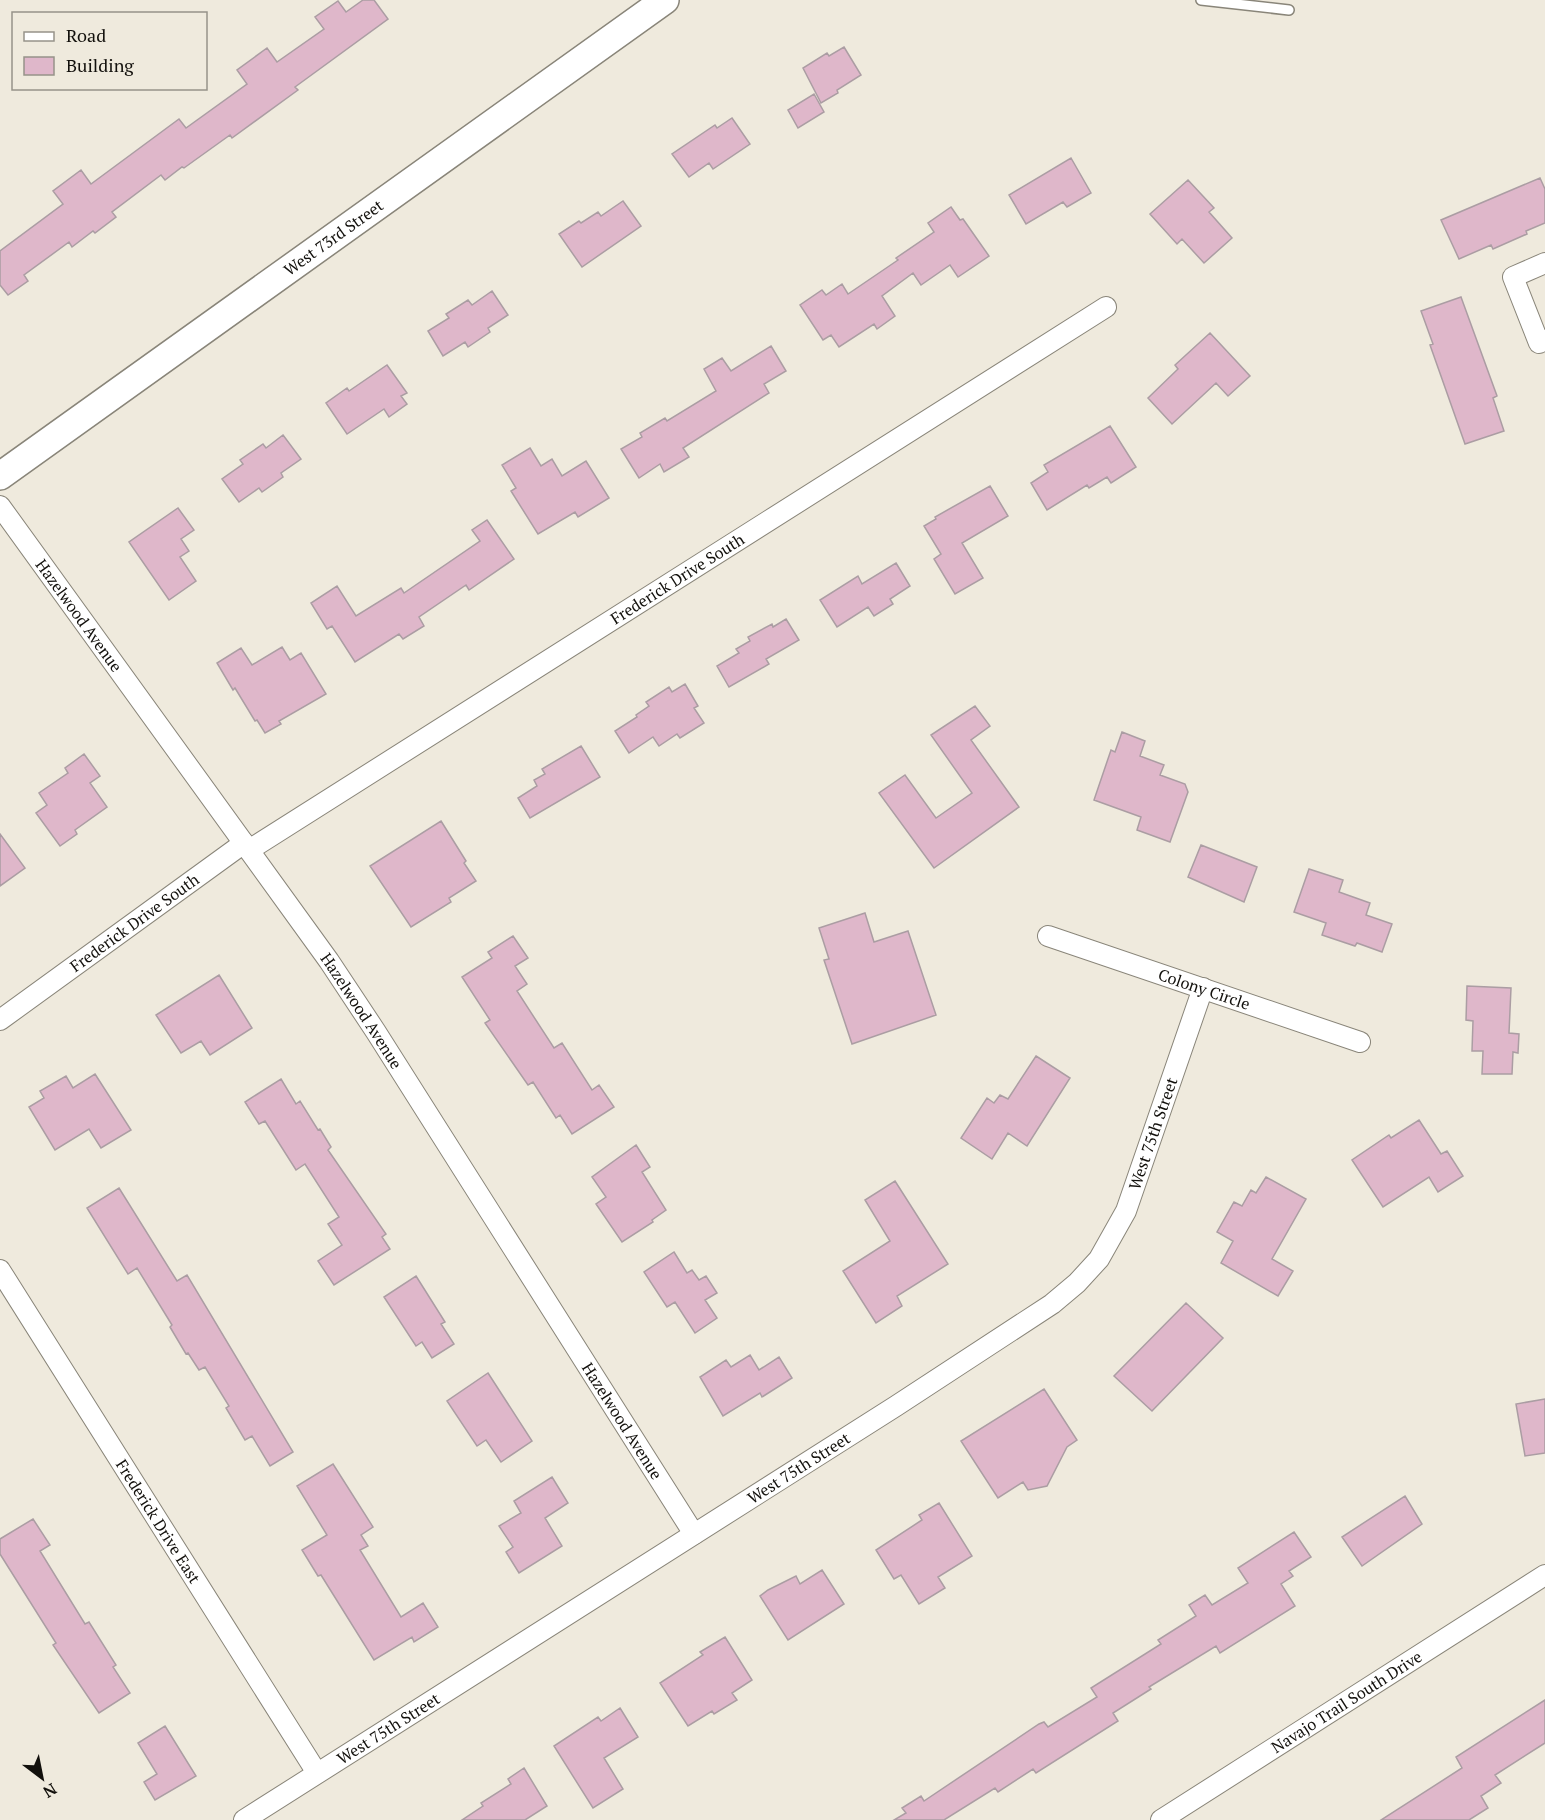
<svg xmlns="http://www.w3.org/2000/svg" width="1545" height="1820" viewBox="0 0 1545 1820" font-family="'PT Serif',serif">
<style>
.building{fill:#dfb7ca;stroke:#ab9da3;stroke-width:1.5}
.lines{fill:none;stroke-linecap:round;stroke-linejoin:round}
.lane-casing{stroke:#898579;stroke-width:12}
.street-casing{stroke:#898579;stroke-width:22}
.secondary-casing{stroke:#898579;stroke-width:30}
.lane{stroke:#fff;stroke-width:9}
.street{stroke:#fff;stroke-width:20}
.secondary{stroke:#fff;stroke-width:27}
.labels{text-anchor:middle;dominant-baseline:central;stroke-width:5;stroke-linejoin:round;paint-order:stroke}
.street-label{font-size:16px;fill:#12100c;stroke:#efeadd}
</style>
<rect width="100%" height="100%" fill="#efeadd"/>
<path class="building" d="M 363,0 L 374,0 L 388,19 L 295,87 L 298,90 L 232,138 L 230,135 L 184,168 L 182,167 L 165,180 L 161,175 L 112,212 L 116,217 L 95,233 L 93,231 L 72,247 L 69,242 L 24,275 L 28,281 L 8,295 L 0,285 L 0,251 L 63,204 L 53,191 L 81,170 L 91,184 L 179,119 L 186,128 L 247,84 L 237,70 L 267,48 L 277,62 L 324,29 L 315,17 L 338,1 L 346,12 Z
M 844,47 L 861,75 L 837,90 L 838,93 L 821,103 L 803,68 L 827,53 L 829,56 Z
M 814,94 L 824,112 L 798,128 L 788,110 Z
M 732,118 L 750,144 L 713,169 L 709,163 L 689,177 L 672,154 L 715,125 L 717,128 Z
M 1071,158 L 1091,193 L 1067,207 L 1063,202 L 1026,224 L 1009,195 Z
M 1540,178 L 1545,189 L 1545,223 L 1526,231 L 1527,234 L 1493,249 L 1491,245 L 1459,259 L 1441,220 Z
M 1188,180 L 1214,208 L 1209,212 L 1232,238 L 1204,263 L 1182,239 L 1177,244 L 1150,214 Z
M 623,201 L 641,226 L 582,267 L 559,234 L 579,221 L 581,223 L 598,212 L 601,216 Z
M 951,207 L 960,220 L 963,219 L 989,256 L 958,277 L 950,265 L 921,285 L 913,273 L 882,296 L 895,316 L 877,329 L 874,324 L 839,347 L 831,335 L 823,340 L 800,305 L 822,290 L 826,295 L 842,284 L 848,294 L 898,260 L 896,258 L 934,232 L 928,223 Z
M 492,291 L 508,315 L 488,328 L 490,332 L 468,347 L 465,342 L 443,356 L 428,331 L 449,318 L 446,314 L 468,300 L 472,305 Z
M 1461,297 L 1497,396 L 1493,398 L 1504,431 L 1465,444 L 1430,345 L 1433,344 L 1421,311 Z
M 1210,333 L 1250,376 L 1228,396 L 1216,383 L 1172,424 L 1148,398 L 1178,369 L 1175,365 Z
M 771,346 L 786,371 L 764,384 L 769,393 L 683,448 L 689,457 L 664,472 L 660,464 L 639,478 L 621,449 L 642,437 L 640,433 L 665,418 L 667,421 L 716,391 L 704,369 L 722,358 L 731,371 Z
M 387,365 L 407,393 L 401,396 L 407,404 L 389,417 L 384,409 L 347,434 L 326,403 L 347,388 L 349,391 Z
M 1110,426 L 1136,467 L 1111,483 L 1107,477 L 1089,488 L 1087,485 L 1047,510 L 1031,483 L 1048,472 L 1044,465 Z
M 283,435 L 301,459 L 281,473 L 283,477 L 262,492 L 259,488 L 239,502 L 222,479 L 243,464 L 240,460 L 263,444 L 266,448 Z
M 530,448 L 541,466 L 552,459 L 562,476 L 586,461 L 609,498 L 578,517 L 575,512 L 538,534 L 511,491 L 516,488 L 502,465 Z
M 990,486 L 1008,516 L 962,543 L 983,578 L 955,594 L 934,559 L 941,554 L 924,526 L 936,519 L 935,517 Z
M 178,508 L 194,530 L 181,539 L 189,551 L 180,557 L 196,581 L 169,600 L 129,542 Z
M 487,520 L 514,559 L 469,590 L 466,585 L 419,617 L 424,626 L 403,639 L 399,634 L 355,662 L 332,626 L 327,629 L 311,603 L 337,586 L 356,616 L 401,588 L 404,593 L 480,541 L 472,530 Z
M 896,563 L 910,586 L 890,599 L 893,604 L 874,616 L 868,607 L 837,627 L 820,600 L 858,576 L 862,584 Z
M 786,619 L 799,640 L 766,659 L 769,664 L 729,687 L 717,666 L 739,653 L 736,649 L 750,641 L 748,637 L 772,624 L 773,627 Z
M 282,647 L 290,660 L 301,653 L 326,694 L 279,721 L 281,724 L 265,733 L 257,720 L 255,721 L 235,688 L 233,690 L 217,663 L 241,648 L 252,665 Z
M 685,684 L 698,706 L 694,708 L 704,723 L 680,738 L 677,734 L 659,746 L 653,737 L 629,753 L 615,731 L 637,717 L 636,715 L 649,706 L 646,702 L 669,687 L 672,692 Z
M 975,706 L 990,726 L 971,740 L 1019,807 L 934,868 L 879,793 L 905,775 L 936,818 L 972,793 L 931,735 Z
M 1122,732 L 1145,741 L 1140,756 L 1164,765 L 1160,775 L 1185,784 L 1188,792 L 1170,842 L 1137,830 L 1141,817 L 1094,800 L 1111,750 L 1115,752 Z
M 581,746 L 600,777 L 530,818 L 518,798 L 537,786 L 534,780 L 545,774 L 542,769 Z
M 84,754 L 100,776 L 90,783 L 107,807 L 75,830 L 77,834 L 60,846 L 36,813 L 47,805 L 39,793 L 68,773 L 65,768 Z
M 441,821 L 466,861 L 464,863 L 476,881 L 449,898 L 451,902 L 411,927 L 370,866 Z
M 0,834 L 25,868 L 0,886 Z
M 1201,845 L 1257,867 L 1244,902 L 1188,877 Z
M 1309,869 L 1343,880 L 1339,892 L 1370,903 L 1366,915 L 1392,924 L 1382,952 L 1357,943 L 1355,946 L 1322,935 L 1326,923 L 1294,912 Z
M 865,913 L 874,942 L 908,931 L 936,1015 L 852,1044 L 824,960 L 829,959 L 819,928 Z
M 513,936 L 528,958 L 515,966 L 527,984 L 517,991 L 554,1048 L 562,1043 L 592,1090 L 599,1085 L 614,1107 L 572,1134 L 560,1115 L 556,1118 L 533,1082 L 528,1085 L 485,1023 L 490,1020 L 462,977 L 492,958 L 488,952 Z
M 219,975 L 252,1028 L 210,1055 L 201,1041 L 181,1053 L 156,1015 Z
M 1467,986 L 1511,988 L 1509,1033 L 1519,1034 L 1518,1053 L 1513,1052 L 1512,1074 L 1482,1074 L 1483,1051 L 1472,1051 L 1473,1021 L 1466,1020 Z
M 1036,1056 L 1070,1078 L 1027,1146 L 1008,1133 L 992,1159 L 961,1138 L 987,1098 L 994,1103 L 1000,1095 L 1008,1099 Z
M 95,1074 L 131,1130 L 101,1148 L 89,1129 L 55,1150 L 29,1107 L 44,1098 L 40,1091 L 66,1076 L 73,1088 Z
M 281,1079 L 296,1104 L 300,1101 L 318,1130 L 320,1129 L 331,1147 L 328,1150 L 386,1234 L 382,1237 L 390,1249 L 334,1285 L 318,1261 L 342,1245 L 328,1224 L 339,1217 L 305,1164 L 296,1170 L 265,1121 L 259,1124 L 245,1102 Z
M 1419,1120 L 1441,1154 L 1447,1151 L 1463,1176 L 1438,1192 L 1429,1177 L 1383,1207 L 1352,1160 L 1389,1135 L 1391,1138 Z
M 636,1145 L 650,1167 L 642,1172 L 666,1210 L 652,1220 L 653,1222 L 622,1242 L 596,1204 L 606,1197 L 592,1177 Z
M 1266,1177 L 1306,1199 L 1272,1259 L 1293,1271 L 1278,1296 L 1221,1263 L 1233,1241 L 1217,1232 L 1234,1202 L 1242,1206 L 1251,1190 L 1256,1193 Z
M 895,1181 L 948,1264 L 897,1296 L 902,1306 L 876,1323 L 843,1271 L 890,1241 L 865,1200 Z
M 119,1188 L 177,1281 L 187,1275 L 293,1452 L 270,1466 L 252,1436 L 245,1440 L 226,1408 L 229,1406 L 205,1367 L 199,1370 L 188,1353 L 186,1354 L 170,1327 L 172,1325 L 137,1268 L 128,1274 L 87,1208 Z
M 674,1252 L 687,1273 L 692,1270 L 699,1280 L 706,1276 L 717,1293 L 705,1300 L 717,1318 L 695,1333 L 675,1302 L 667,1307 L 644,1272 Z
M 416,1276 L 445,1322 L 441,1324 L 454,1344 L 432,1358 L 422,1342 L 416,1346 L 384,1297 Z
M 1186,1303 L 1223,1338 L 1152,1411 L 1114,1376 Z
M 750,1355 L 759,1370 L 779,1357 L 792,1378 L 762,1397 L 760,1393 L 723,1416 L 700,1377 L 726,1360 L 731,1367 Z
M 488,1373 L 532,1441 L 501,1462 L 486,1440 L 477,1446 L 447,1401 Z
M 1044,1389 L 1077,1440 L 1067,1447 L 1047,1486 L 1028,1490 L 1023,1482 L 998,1498 L 961,1441 Z
M 1545,1399 L 1545,1453 L 1525,1456 L 1516,1404 Z
M 333,1464 L 373,1527 L 361,1535 L 368,1546 L 360,1550 L 401,1617 L 423,1603 L 438,1627 L 414,1642 L 412,1637 L 374,1660 L 321,1575 L 318,1576 L 302,1550 L 327,1535 L 297,1486 Z
M 552,1477 L 568,1503 L 545,1518 L 562,1546 L 519,1573 L 506,1552 L 513,1547 L 499,1526 L 521,1513 L 514,1501 Z
M 1405,1496 L 1422,1524 L 1362,1566 L 1342,1537 Z
M 939,1503 L 972,1556 L 938,1577 L 945,1588 L 919,1604 L 901,1575 L 894,1579 L 876,1550 L 922,1520 L 919,1515 Z
M 33,1519 L 50,1545 L 40,1551 L 85,1624 L 89,1622 L 116,1665 L 113,1667 L 130,1693 L 99,1713 L 53,1645 L 56,1643 L 0,1554 L 0,1539 Z
M 1294,1532 L 1311,1557 L 1289,1571 L 1293,1576 L 1281,1584 L 1295,1606 L 1220,1653 L 1216,1646 L 1149,1687 L 1151,1689 L 1113,1713 L 1118,1721 L 1036,1773 L 1033,1769 L 998,1792 L 995,1788 L 944,1820 L 894,1820 L 906,1813 L 902,1808 L 921,1796 L 924,1801 L 1039,1724 L 1044,1722 L 1048,1727 L 1097,1697 L 1091,1688 L 1161,1644 L 1158,1640 L 1196,1616 L 1189,1605 L 1205,1595 L 1212,1605 L 1248,1583 L 1238,1568 Z
M 822,1570 L 844,1604 L 788,1640 L 760,1596 L 768,1590 L 796,1576 L 800,1584 Z
M 725,1637 L 752,1680 L 732,1693 L 737,1700 L 714,1714 L 712,1711 L 688,1726 L 660,1683 L 703,1655 L 700,1652 Z
M 1545,1700 L 1545,1743 L 1495,1775 L 1501,1783 L 1481,1796 L 1488,1808 L 1469,1820 L 1381,1820 L 1462,1768 L 1456,1757 Z
M 620,1708 L 638,1737 L 604,1758 L 623,1789 L 593,1808 L 554,1746 L 598,1717 L 601,1721 Z
M 165,1726 L 196,1776 L 155,1800 L 144,1782 L 157,1774 L 138,1743 Z
M 524,1768 L 547,1806 L 525,1820 L 462,1820 L 483,1806 L 481,1803 L 511,1784 L 508,1779 Z"/>
<g class="lines">
<defs>
<path id="lane" d="M 1201,0 L 1289,10"/>
<g id="street">
<path d="M 1545,263 L 1513,277 L 1539,343 L 1545,340"/>
<path id="s1" d="M 0,506 L 329,961 L 376,1032 L 694,1534"/>
<path id="s2" d="M 249,850 L 1106,307"/>
<path id="s3" d="M 1048,936 L 1360,1042"/>
<path id="s4" d="M 0,1020 L 244,843"/>
<path id="s5" d="M 0,1270 L 317,1773"/>
<path id="s6" d="M 244,1820 L 896,1406 L 1052,1304 L 1077,1283 L 1099,1259 L 1126,1211 L 1203,988"/>
<path id="s7" d="M 1161,1820 L 1545,1575"/>
</g>
<g id="secondary">
<path id="s8" d="M 0,476 L 665,0"/>
</g>
</defs>
<use href="#lane" class="lane-casing"/>
<use href="#street" class="street-casing"/>
<use href="#secondary" class="secondary-casing"/>
<use href="#lane" class="lane"/>
<use href="#street" class="street"/>
<use href="#secondary" class="secondary"/>
</g>
<g class="labels">
<g class="street-label">
<text stroke="none"><textPath href="#s8" startOffset="410">West 73rd Street</textPath></text>
<text stroke="none"><textPath href="#s2" startOffset="507">Frederick Drive South</textPath></text>
<text stroke="none"><textPath href="#s1" startOffset="135">Hazelwood Avenue</textPath></text>
<text stroke="none"><textPath href="#s4" startOffset="166">Frederick Drive South</textPath></text>
<text stroke="none"><textPath href="#s3" startOffset="165">Colony Circle</textPath></text>
<text stroke="none"><textPath href="#s1" startOffset="621">Hazelwood Avenue</textPath></text>
<text stroke="none"><textPath href="#s6" startOffset="1161">West 75th Street</textPath></text>
<text stroke="none"><textPath href="#s1" startOffset="1107">Hazelwood Avenue</textPath></text>
<text stroke="none"><textPath href="#s6" startOffset="657">West 75th Street</textPath></text>
<text stroke="none"><textPath href="#s5" startOffset="297">Frederick Drive East</textPath></text>
<text stroke="none"><textPath href="#s7" startOffset="220">Navajo Trail South Drive</textPath></text>
<text stroke="none"><textPath href="#s6" startOffset="171">West 75th Street</textPath></text>
</g>
</g>
<rect x="12" y="12" width="195" height="78" fill="#efeadd" stroke="#979389" stroke-width="1.5"/>
<rect x="24" y="32" width="30" height="9" fill="#ffffff" stroke="#979389" stroke-width="1.5"/>
<text x="66" y="42" font-size="18" fill="#12100c">Road</text>
<rect x="24" y="57" width="30" height="18" fill="#dfb7ca" stroke="#979389" stroke-width="1.5"/>
<text x="66" y="72" font-size="18" fill="#12100c">Building</text>
<g transform="translate(42 1778) rotate(148)" stroke="#efeadd" stroke-width="4.5" paint-order="stroke">
<path d="M0-4.5L10 22L0 15L-10 22Z" fill="#12100c"/>
<text y="-9" font-size="16" font-weight="bold" text-anchor="middle" fill="#12100c">N</text>
</g>
</svg>
